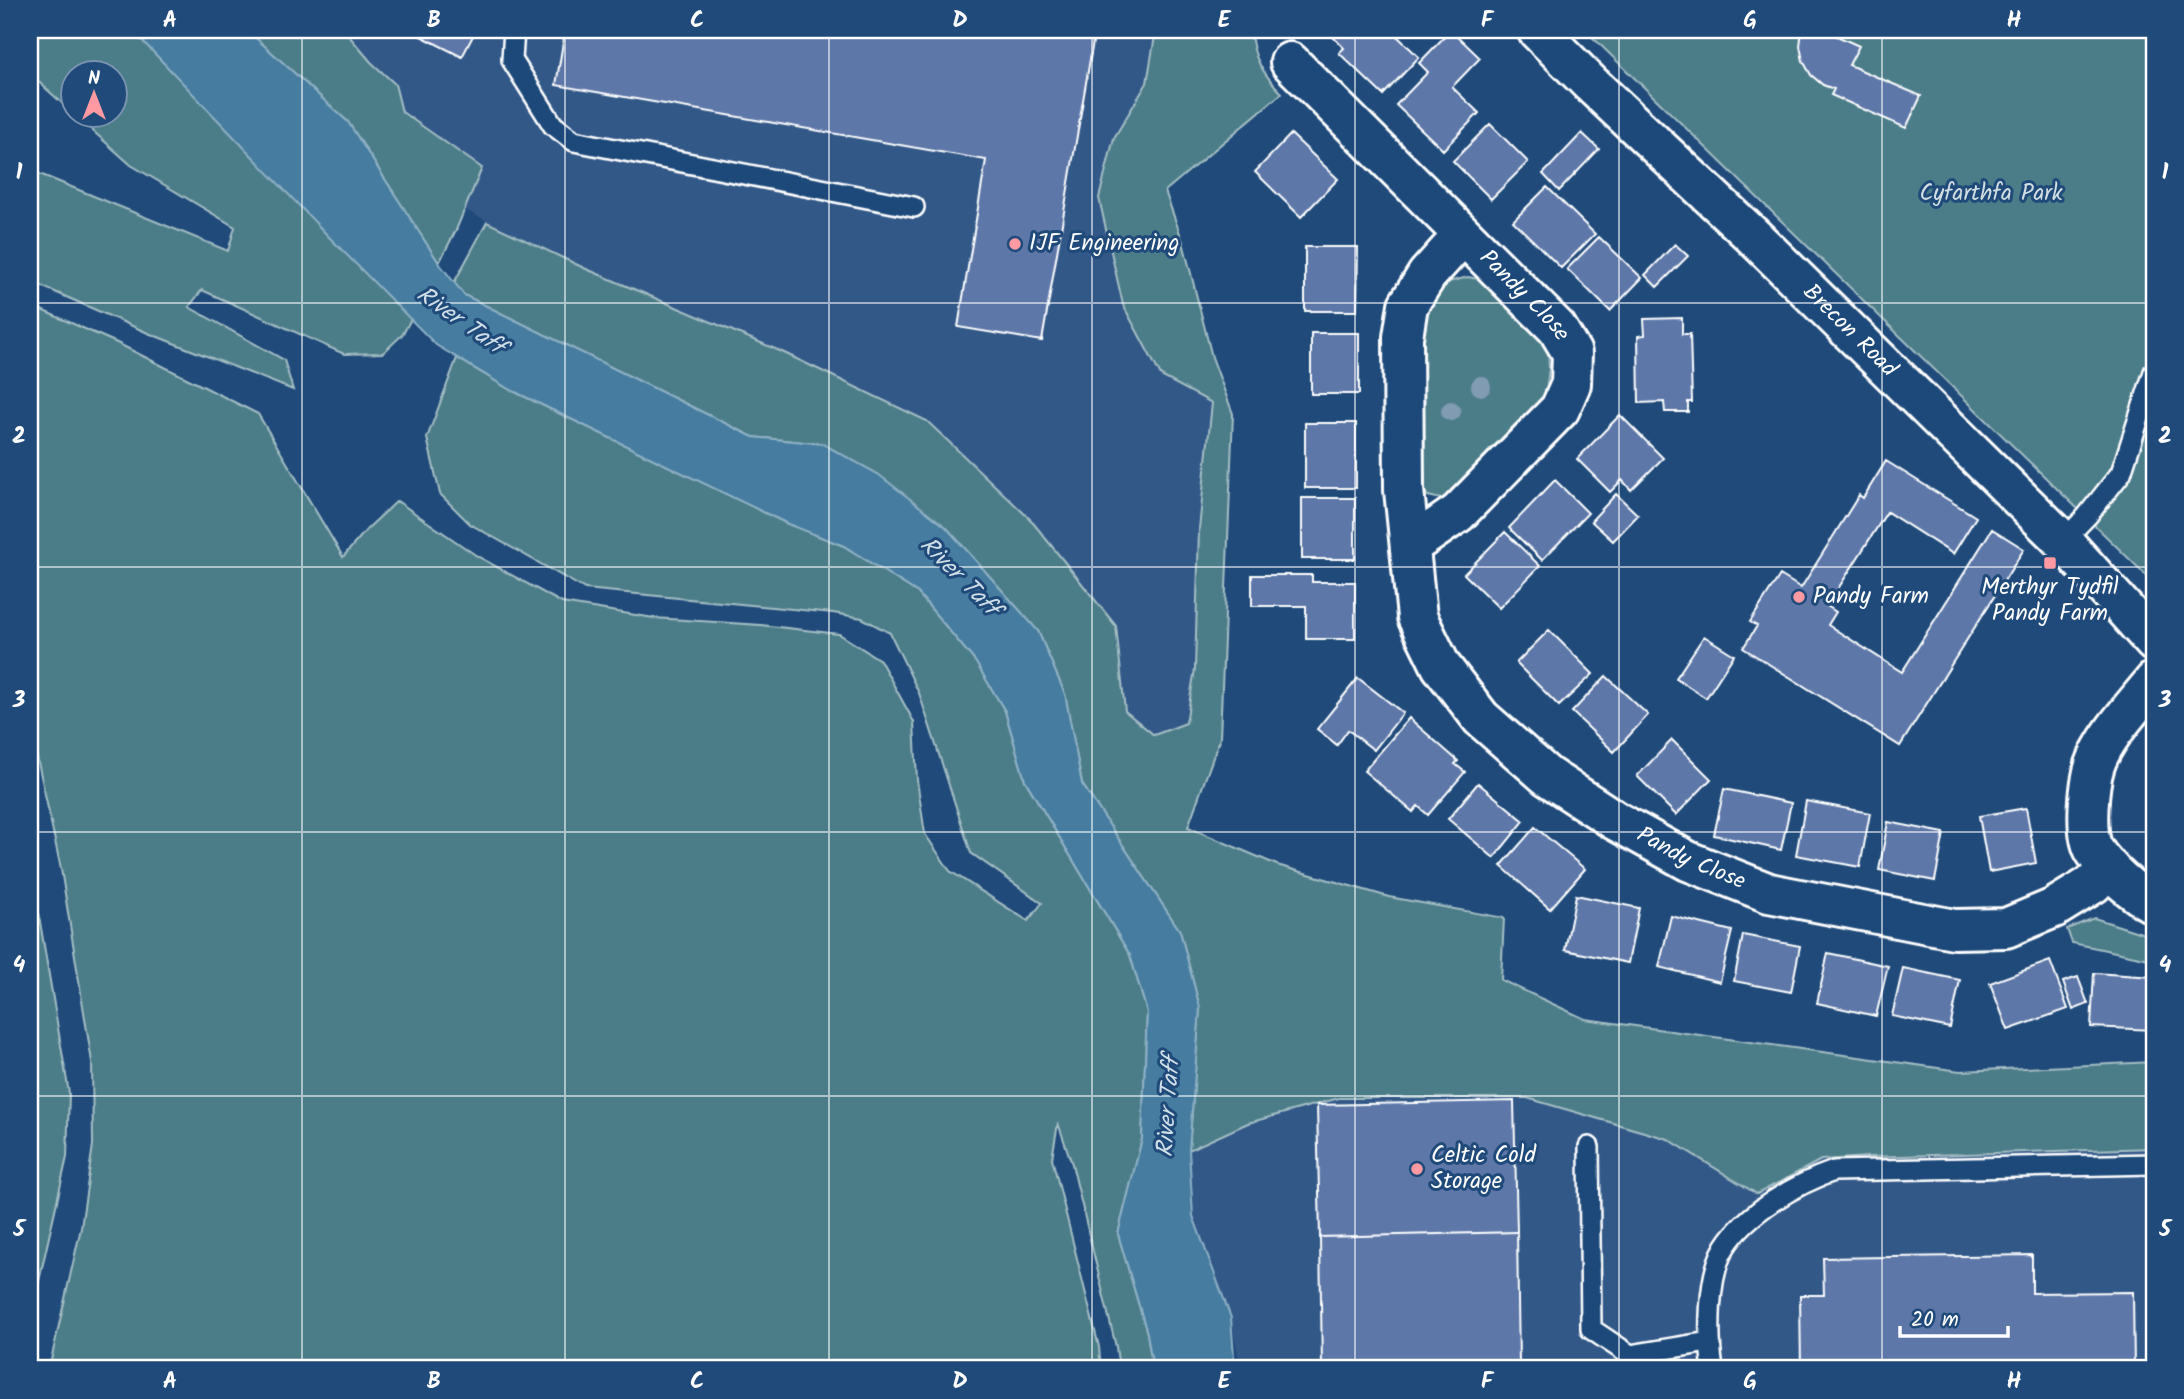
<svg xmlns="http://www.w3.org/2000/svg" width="2184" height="1399" viewBox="0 0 2184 1399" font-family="Kalam,sans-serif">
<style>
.built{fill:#325888}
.green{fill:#4c7d89;stroke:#a6bec4;stroke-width:2}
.water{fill:#447c9f;stroke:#8fb0c5;stroke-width:2}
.building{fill:#5d77a8;stroke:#fff;stroke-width:2}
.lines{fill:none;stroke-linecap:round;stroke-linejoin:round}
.service-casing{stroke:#fff;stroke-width:24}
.minor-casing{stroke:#fff;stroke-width:44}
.primary-casing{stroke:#fff;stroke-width:44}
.service{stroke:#1f4a7a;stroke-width:19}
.minor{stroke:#1f4a7a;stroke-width:38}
.primary{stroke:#1f4a7a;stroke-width:38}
.tree{fill:#819bb3}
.grid{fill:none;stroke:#fff;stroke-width:2;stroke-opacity:0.55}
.poi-dot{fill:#ff9aa2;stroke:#1f4a7a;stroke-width:2.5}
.labels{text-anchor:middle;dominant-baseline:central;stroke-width:6;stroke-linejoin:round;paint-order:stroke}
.park-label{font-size:23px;fill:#d2dee2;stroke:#1f4a7a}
.poi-label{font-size:23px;fill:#fff;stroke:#1f4a7a;text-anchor:start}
.street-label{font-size:23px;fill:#fff;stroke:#1f4a7a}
.water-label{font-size:24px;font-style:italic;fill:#d0dee7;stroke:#1f4a7a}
.neatline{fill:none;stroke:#fff;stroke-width:2.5}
.grid-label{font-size:23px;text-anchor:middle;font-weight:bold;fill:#fff}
</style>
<rect width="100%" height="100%" fill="#1f4a7a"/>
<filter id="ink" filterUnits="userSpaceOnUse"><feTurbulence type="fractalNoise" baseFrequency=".0143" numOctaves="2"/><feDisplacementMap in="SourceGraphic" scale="14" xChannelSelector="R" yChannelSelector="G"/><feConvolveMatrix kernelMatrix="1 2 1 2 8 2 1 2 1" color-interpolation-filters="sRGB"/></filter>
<g filter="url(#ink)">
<path class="built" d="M 344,30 L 1156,30 L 1147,83 L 1114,138 L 1161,376 L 1212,403 L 1199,529 L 1195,669 L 1186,723 L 1154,735 L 1125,711 L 1116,626 L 584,268 L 465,210 L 482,168 L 402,112 L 394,84 L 371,62 Z
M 1339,1098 L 1527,1098 L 1668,1139 L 1757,1194 L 1821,1160 L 1869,1157 L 2154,1148 L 2154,1369 L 1241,1369 L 1231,1318 L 1193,1216 L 1189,1150 L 1248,1123 Z"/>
<path class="green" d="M 30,30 L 121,30 L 139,37 L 411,319 L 403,334 L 383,353 L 344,354 L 202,290 L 189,307 L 284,360 L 293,390 L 148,333 L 30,281 L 30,170 L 228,251 L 235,227 L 131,165 L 76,116 L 116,116 L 116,74 L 74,74 L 73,113 L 30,74 Z
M 247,30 L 344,30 L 371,62 L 395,84 L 402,112 L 482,168 L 456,230 L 439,263 L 348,122 Z
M 1156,30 L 1251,30 C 1252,57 1263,74 1282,93 L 1165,191 L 1183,242 L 1212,357 L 1233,414 L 1220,738 L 1188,827 L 1277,865 L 1389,897 L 1504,918 L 1501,980 L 1585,1019 L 1960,1071 L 2154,1062 L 2154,1148 L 1869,1157 L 1821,1160 L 1757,1194 L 1668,1139 L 1527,1098 L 1339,1098 L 1248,1123 L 1189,1150 L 1200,1008 L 1180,931 L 1082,784 L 1065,694 L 1038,631 L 946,527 L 823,444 L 753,437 L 464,295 L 454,283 L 487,222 L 584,268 L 780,351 L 927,421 L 1030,519 L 1116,626 L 1125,711 L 1154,735 L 1186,723 L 1195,669 L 1199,529 L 1212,403 L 1161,376 L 1123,305 L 1099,198 L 1114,138 L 1147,83 Z
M 1585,30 L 2154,30 L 2154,583 Z
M 1468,277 L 1494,282 L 1515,300 L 1548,348 L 1549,368 L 1546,392 L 1537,412 L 1445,500 L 1428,496 L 1420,485 L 1417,331 L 1424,305 L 1441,284 Z
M 30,305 L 117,343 L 258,414 L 343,557 L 368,528 L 397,501 L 477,556 L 562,603 L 654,618 L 761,625 L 839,634 L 880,660 L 914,722 L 917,780 L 925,834 L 950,871 L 1028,921 L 1042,903 L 971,853 L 919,693 L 890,633 L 862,618 L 833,613 L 585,589 L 470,524 L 440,494 L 427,438 L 457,358 L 509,389 L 788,524 L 844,546 L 918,593 L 975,661 L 1005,711 L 1025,780 L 1130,955 L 1147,1012 L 1142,1139 L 1118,1234 L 1147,1333 L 1153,1369 L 1119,1369 L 1116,1347 L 1072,1164 L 1058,1123 L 1052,1158 L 1099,1347 L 1101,1369 L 49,1369 L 81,1228 L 93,1145 L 92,1062 L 61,869 L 30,725 Z
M 30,863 L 69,1093 L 67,1157 L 30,1321 Z
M 2094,918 L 2154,937 L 2154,960 L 2072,943 L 2067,929 Z"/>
<path class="water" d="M 121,30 L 247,30 L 348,122 L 439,263 L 464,295 L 753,437 L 823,444 L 878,474 L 946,527 L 1038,631 L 1065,694 L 1082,784 L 1180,931 L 1200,1008 L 1189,1150 L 1193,1216 L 1231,1318 L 1235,1369 L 1153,1369 L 1147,1333 L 1118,1234 L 1142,1139 L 1147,1012 L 1130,955 L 1025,780 L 1005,711 L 975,661 L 918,593 L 844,546 L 788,524 L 509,389 L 436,345 L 330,238 L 139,37 Z"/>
<path class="building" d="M 409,30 L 476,30 L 462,57 Z
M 565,30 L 1095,30 L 1042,341 L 958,327 L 986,160 L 556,85 Z
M 1340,30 L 1403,30 L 1397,36 L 1419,57 L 1383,95 L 1339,53 L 1344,48 L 1333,37 Z
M 1451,30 L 1480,58 L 1452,87 L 1479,113 L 1443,150 L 1396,105 L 1428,72 L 1419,63 Z
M 1802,30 L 1824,30 L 1859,46 L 1849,65 L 1921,96 L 1906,128 L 1831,95 L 1834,89 L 1823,85 L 1811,75 L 1803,61 L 1800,46 Z
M 1490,124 L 1528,162 L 1491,199 L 1453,161 Z
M 1582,133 L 1599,149 L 1559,191 L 1543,174 Z
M 1291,134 L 1338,179 L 1301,217 L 1255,172 Z
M 1547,187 L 1595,234 L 1561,268 L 1513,221 Z
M 1599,237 L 1642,278 L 1610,311 L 1567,269 Z
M 1675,244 L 1688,256 L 1657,287 L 1645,275 Z
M 1305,247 L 1358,247 L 1357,311 L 1305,311 Z
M 1682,318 L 1682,334 L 1690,334 L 1692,402 L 1688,402 L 1688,412 L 1665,412 L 1664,402 L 1639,403 L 1638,336 L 1645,335 L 1644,319 Z
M 1311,333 L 1359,333 L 1359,394 L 1311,394 Z
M 1620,415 L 1663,458 L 1631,490 L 1622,480 L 1610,492 L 1577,459 Z
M 1305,423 L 1356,423 L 1356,488 L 1305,488 Z
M 1886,461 L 1976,517 L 1953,554 L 1887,512 L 1827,606 L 1836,612 L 1828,625 L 1902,672 L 1992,529 L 2024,549 L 1900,746 L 1743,648 L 1757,626 L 1750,622 L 1780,575 L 1801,588 L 1859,495 L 1863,498 Z
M 1555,480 L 1588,513 L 1542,560 L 1509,528 Z
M 1616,494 L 1638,515 L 1613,541 L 1591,521 Z
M 1302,498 L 1355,498 L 1355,559 L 1302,559 Z
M 1505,532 L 1540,566 L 1499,608 L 1464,574 Z
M 1252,575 L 1312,575 L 1312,582 L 1355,582 L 1355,639 L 1306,639 L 1306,606 L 1252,606 Z
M 1549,630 L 1593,674 L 1559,706 L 1516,663 Z
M 1704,636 L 1734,655 L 1706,698 L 1676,678 Z
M 1606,676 L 1648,715 L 1614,752 L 1572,712 Z
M 1358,678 L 1403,713 L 1374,750 L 1348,730 L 1337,745 L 1317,729 Z
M 1409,718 L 1458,761 L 1455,764 L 1465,772 L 1428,815 L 1418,806 L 1413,812 L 1364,771 Z
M 1672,740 L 1711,779 L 1676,815 L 1637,776 Z
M 1478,783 L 1524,821 L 1494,858 L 1448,819 Z
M 1724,789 L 1791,803 L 1781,850 L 1714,835 Z
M 1806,801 L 1870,813 L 1860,867 L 1796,855 Z
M 2026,808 L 2036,863 L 1989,872 L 1979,816 Z
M 1888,822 L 1944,833 L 1935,881 L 1879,870 Z
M 1535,827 L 1585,869 L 1550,909 L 1501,866 Z
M 1576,895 L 1639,908 L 1628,963 L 1565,950 Z
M 1671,916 L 1732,931 L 1720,982 L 1659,967 Z
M 1743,935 L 1800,946 L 1791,992 L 1734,981 Z
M 1828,953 L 1888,966 L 1876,1016 L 1817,1003 Z
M 2050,961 L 2068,1009 L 2008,1030 L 1990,983 Z
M 1903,968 L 1960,980 L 1950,1028 L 1892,1016 Z
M 2094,973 L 2154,977 L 2153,1030 L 2091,1027 Z
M 2078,977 L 2088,1004 L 2073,1010 L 2063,982 Z
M 1514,1101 L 1517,1232 L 1320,1237 L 1317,1105 Z
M 1517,1232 L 1519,1365 L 1322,1368 L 1320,1237 Z
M 2032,1255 L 2032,1293 L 2133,1292 L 2134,1369 L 1801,1369 L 1800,1295 L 1824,1295 L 1823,1258 Z"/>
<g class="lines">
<defs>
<path id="service" d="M 514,30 L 512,60 L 553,125 L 574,141 L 914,207
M 2063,541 L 2087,516 L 2121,473 L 2154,372
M 1589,1147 L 1591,1329 L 1630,1355 L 1630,1369
M 1630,1355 L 1709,1342
M 1713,1369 C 1708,1337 1707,1276 1725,1247 C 1747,1212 1796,1184 1834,1171 L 2154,1164"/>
<g id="minor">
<path id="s1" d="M 1290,62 L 1557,328 L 1572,353 L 1571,384 L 1560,409 L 1458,513 L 1410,546"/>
<path id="s2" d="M 1463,235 L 1427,275 L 1408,305 L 1403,337 L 1404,490 L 1417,617 L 1441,666 L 1481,718 L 1547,776 L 1616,821 L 1688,861 L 1769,893 L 1954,929 L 2006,928 L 2054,908 L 2093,884 L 2109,868"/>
</g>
<g id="primary">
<path id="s3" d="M 1537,30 L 1591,84 L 1753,236 L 2063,541 L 2154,642"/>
<path d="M 2154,681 C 2136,704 2104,737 2095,765 C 2089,783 2084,833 2094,850 C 2105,868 2136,895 2154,904"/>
</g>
</defs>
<use href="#service" class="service-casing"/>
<use href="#minor" class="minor-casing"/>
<use href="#primary" class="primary-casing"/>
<use href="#service" class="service"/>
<use href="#minor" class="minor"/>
<use href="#primary" class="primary"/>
</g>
<g class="tree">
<circle cx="1481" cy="386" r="10"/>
<circle cx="1451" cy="411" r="10"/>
</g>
</g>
<path class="grid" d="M 302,30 L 302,1369M 565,30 L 565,1369M 829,30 L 829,1369M 1092,30 L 1092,1369M 1355,30 L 1355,1369M 1619,30 L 1619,1369M 1882,30 L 1882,1369M 30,303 L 2154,303M 30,567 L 2154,567M 30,832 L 2154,832M 30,1096 L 2154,1096"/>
<g class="poi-dot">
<circle cx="1015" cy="244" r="7"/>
<rect x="2043" y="556" width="14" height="14" rx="3.5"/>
<circle cx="1799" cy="597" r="7"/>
<circle cx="1417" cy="1169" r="7"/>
</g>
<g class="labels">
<g class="park-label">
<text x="1991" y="194">Cyfarthfa Park</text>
</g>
<g class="poi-label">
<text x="1029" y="244">IJF Engineering</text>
<text x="2050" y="588" text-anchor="middle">Merthyr Tydfil<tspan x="2050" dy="26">Pandy Farm</tspan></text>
<text x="1813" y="597">Pandy Farm</text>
<text x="1431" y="1156">Celtic Cold<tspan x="1431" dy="26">Storage</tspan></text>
</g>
<g class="street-label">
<text stroke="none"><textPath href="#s1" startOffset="331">Pandy Close</textPath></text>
<text stroke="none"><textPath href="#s3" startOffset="434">Brecon Road</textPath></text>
<text stroke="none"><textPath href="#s2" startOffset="777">Pandy Close</textPath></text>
</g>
<g class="water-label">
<text transform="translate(460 321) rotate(35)">River Taff</text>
<text transform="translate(959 577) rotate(45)">River Taff</text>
<text transform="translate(1169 1107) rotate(-86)">River Taff</text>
</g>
</g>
<rect width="2184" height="1399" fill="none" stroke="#1f4a7a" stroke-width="77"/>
<g transform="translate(94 94)"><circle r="33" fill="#1f4a7a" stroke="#7992af" stroke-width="2"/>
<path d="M0-5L12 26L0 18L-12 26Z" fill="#ff9aa2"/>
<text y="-10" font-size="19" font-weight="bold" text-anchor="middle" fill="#ffffff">N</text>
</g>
<path d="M1900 1326v10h108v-10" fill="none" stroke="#ffffff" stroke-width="3.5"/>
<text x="1911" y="1326" font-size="21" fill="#ffffff" stroke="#1f4a7a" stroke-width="5" paint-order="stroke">20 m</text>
<rect x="38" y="38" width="2108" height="1322" class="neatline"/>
<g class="grid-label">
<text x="170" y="27">A</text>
<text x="434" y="27">B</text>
<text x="697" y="27">C</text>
<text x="960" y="27">D</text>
<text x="1224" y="27">E</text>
<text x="1487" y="27">F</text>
<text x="1750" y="27">G</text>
<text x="2014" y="27">H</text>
<text x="19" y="179">1</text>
<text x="2165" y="179">1</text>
<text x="19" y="443">2</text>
<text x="2165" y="443">2</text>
<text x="19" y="707">3</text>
<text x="2165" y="707">3</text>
<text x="19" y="972">4</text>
<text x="2165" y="972">4</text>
<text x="19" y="1236">5</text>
<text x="2165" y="1236">5</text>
<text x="170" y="1388">A</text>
<text x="434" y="1388">B</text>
<text x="697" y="1388">C</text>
<text x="960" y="1388">D</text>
<text x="1224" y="1388">E</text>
<text x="1487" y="1388">F</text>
<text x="1750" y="1388">G</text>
<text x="2014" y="1388">H</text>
</g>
</svg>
